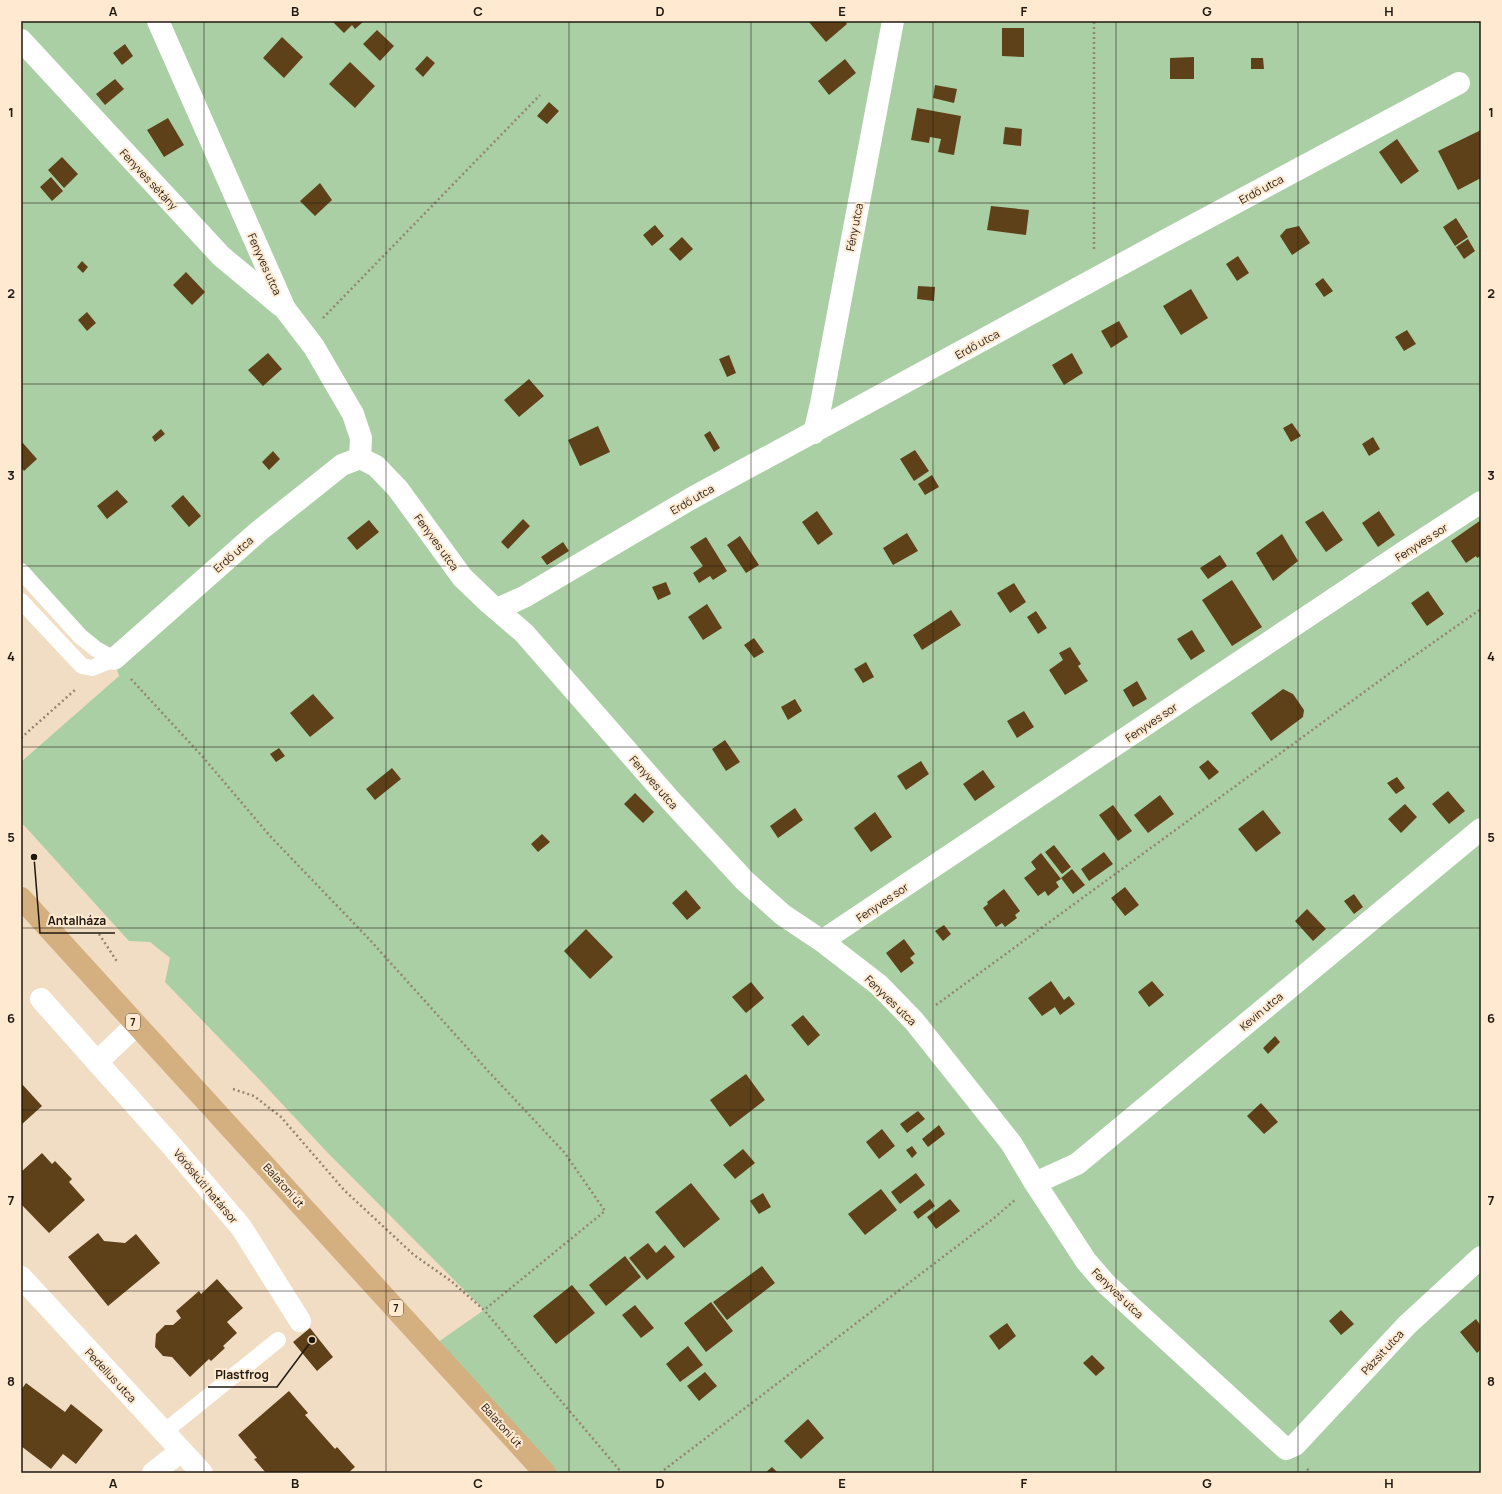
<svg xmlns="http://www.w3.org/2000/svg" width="1502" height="1494" viewBox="0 0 1502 1494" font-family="Manrope,sans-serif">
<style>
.green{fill:#abcfa4}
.building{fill:#5f4119}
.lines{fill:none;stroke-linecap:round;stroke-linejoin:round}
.path{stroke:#938473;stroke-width:2.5;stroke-dasharray:2 3;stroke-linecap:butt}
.lane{stroke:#fff;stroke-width:16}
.street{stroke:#fff;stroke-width:22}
.primary{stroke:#d4af7f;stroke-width:22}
.grid{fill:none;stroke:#1f180f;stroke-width:1;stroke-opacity:0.55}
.labels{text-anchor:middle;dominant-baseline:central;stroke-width:4;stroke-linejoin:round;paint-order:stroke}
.shield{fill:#ffead1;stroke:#625749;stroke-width:1}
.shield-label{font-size:10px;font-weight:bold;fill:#1f180f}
.street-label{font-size:11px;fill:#1f180f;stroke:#ffead1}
.leader{fill:none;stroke:#1f180f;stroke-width:1.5}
.callout-dot{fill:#1f180f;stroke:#ffead1;stroke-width:1.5}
.callout-label{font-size:12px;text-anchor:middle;font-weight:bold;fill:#1f180f;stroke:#ffead1;stroke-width:4;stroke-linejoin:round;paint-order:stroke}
.neatline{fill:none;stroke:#1f180f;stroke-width:1.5}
.grid-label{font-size:13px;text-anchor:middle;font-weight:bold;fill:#1f180f}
</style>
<rect width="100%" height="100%" fill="#f1ddc4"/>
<path class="green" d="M 21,21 L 1481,21 L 1481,1473 L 545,1473 L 431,1347 L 484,1310 L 327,1152 L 256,1076 L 165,982 L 170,958 L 150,942 L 129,941 L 21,822 L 21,762 L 119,676 L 114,659 L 21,571 Z"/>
<path class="building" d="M 332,21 L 364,21 L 355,29 L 352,25 L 344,33 Z
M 808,21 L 845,21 L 847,24 L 826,42 Z
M 1002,28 L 1024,28 L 1024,57 L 1002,56 Z
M 377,30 L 394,46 L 380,61 L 363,44 Z
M 282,37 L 303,57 L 284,78 L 263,58 Z
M 125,44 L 133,56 L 122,65 L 113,53 Z
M 427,56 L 435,63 L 423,77 L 415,69 Z
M 1194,57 L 1194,79 L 1170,79 L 1170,58 Z
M 1251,58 L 1263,58 L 1264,69 L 1251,69 Z
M 845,59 L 856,73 L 829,95 L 818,81 Z
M 350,62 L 375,86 L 355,108 L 329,84 Z
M 115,79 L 124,89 L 105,105 L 96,94 Z
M 935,85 L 957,89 L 954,103 L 933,98 Z
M 549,102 L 559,111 L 547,124 L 537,116 Z
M 917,108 L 961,116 L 954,155 L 938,152 L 941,139 L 930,137 L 929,143 L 911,140 Z
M 168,118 L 184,145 L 164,157 L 147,130 Z
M 1005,127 L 1022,129 L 1021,146 L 1003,144 Z
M 1481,130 L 1481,178 L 1458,190 L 1438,151 Z
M 1397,139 L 1419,171 L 1401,184 L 1379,152 Z
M 62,157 L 78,174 L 64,188 L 48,170 Z
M 51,177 L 63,191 L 52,201 L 40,187 Z
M 320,183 L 332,200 L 315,216 L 300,201 Z
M 991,206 L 1029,210 L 1026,235 L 987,230 Z
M 1456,218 L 1468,237 L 1455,246 L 1443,227 Z
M 655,225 L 664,236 L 652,246 L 643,235 Z
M 1299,226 L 1310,243 L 1292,255 L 1280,236 L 1286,229 Z
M 682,237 L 693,249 L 680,261 L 669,249 Z
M 1468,239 L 1475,251 L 1464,259 L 1456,247 Z
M 1238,256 L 1249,273 L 1237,281 L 1226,264 Z
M 82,261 L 88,267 L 83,273 L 77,267 Z
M 186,272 L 205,292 L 192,305 L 173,285 Z
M 1323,278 L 1333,291 L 1324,297 L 1315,284 Z
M 918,286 L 935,287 L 934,301 L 917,299 Z
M 1191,289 L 1208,318 L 1181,335 L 1163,306 Z
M 87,312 L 96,323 L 87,331 L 78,320 Z
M 1119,321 L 1128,337 L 1111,348 L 1101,331 Z
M 1407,330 L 1416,344 L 1404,351 L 1395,337 Z
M 268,353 L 282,369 L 263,386 L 248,370 Z
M 1072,353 L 1083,373 L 1064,385 L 1052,365 Z
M 729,355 L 736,373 L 727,377 L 719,359 Z
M 529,379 L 544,396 L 519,417 L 504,400 Z
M 1292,423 L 1301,436 L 1291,442 L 1283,428 Z
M 598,426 L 610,452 L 580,466 L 568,440 Z
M 161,429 L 165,434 L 155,442 L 152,437 Z
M 710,431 L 720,448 L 714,452 L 704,435 Z
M 1373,437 L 1380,449 L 1369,456 L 1362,444 Z
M 22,442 L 37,459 L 24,471 L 21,467 Z
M 915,450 L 929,471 L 914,481 L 900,459 Z
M 273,451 L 280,459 L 269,470 L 262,462 Z
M 932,475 L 939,487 L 925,495 L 918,484 Z
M 117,490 L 128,502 L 107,519 L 97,506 Z
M 183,495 L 201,516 L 189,527 L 171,506 Z
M 817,511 L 833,534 L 818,545 L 802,522 Z
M 1323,511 L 1343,540 L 1326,552 L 1305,522 Z
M 1379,511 L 1395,535 L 1378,547 L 1362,523 Z
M 523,519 L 530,526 L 508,549 L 501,542 Z
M 369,520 L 379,532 L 357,550 L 347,538 Z
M 1481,520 L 1481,556 L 1477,558 L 1476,556 L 1466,563 L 1451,541 Z
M 907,533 L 918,551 L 893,565 L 883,548 Z
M 1282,534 L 1298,561 L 1273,581 L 1256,553 Z
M 740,536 L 759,565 L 746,573 L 727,545 Z
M 706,537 L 727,571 L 713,580 L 710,576 L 699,583 L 693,573 L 703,566 L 690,547 Z
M 563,542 L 569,551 L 547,565 L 541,557 Z
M 1220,555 L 1227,566 L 1208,579 L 1200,568 Z
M 1232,580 L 1262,627 L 1232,646 L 1202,600 Z
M 666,582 L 671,594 L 658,600 L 652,587 Z
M 1014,583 L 1026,602 L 1010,613 L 997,593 Z
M 1428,591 L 1444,614 L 1427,626 L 1411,603 Z
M 707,604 L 722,628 L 703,640 L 688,617 Z
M 951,610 L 961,625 L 922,650 L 913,635 Z
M 1036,611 L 1047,628 L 1038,634 L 1027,617 Z
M 1192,630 L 1205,651 L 1191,660 L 1177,639 Z
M 754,638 L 764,652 L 754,658 L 744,645 Z
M 1070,647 L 1081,664 L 1078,666 L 1088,681 L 1065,695 L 1049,670 L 1063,660 L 1059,653 Z
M 866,662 L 874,677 L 863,683 L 854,669 Z
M 1137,681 L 1147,699 L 1133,707 L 1123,690 Z
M 1283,689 L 1293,694 L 1304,710 L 1303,717 L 1271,741 L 1251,713 Z
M 313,694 L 334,718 L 310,737 L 290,713 Z
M 795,699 L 802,711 L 788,720 L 781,707 Z
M 1024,711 L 1034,727 L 1017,738 L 1007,721 Z
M 725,740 L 740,762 L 726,771 L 712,749 Z
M 279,748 L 285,756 L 276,762 L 270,754 Z
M 1208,760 L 1219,772 L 1209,780 L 1199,767 Z
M 921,761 L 929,774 L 906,790 L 897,776 Z
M 392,768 L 401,779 L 375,800 L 366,789 Z
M 983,770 L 995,787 L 975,801 L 963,784 Z
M 1397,777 L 1405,788 L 1396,794 L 1387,783 Z
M 1448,791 L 1465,811 L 1449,824 L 1432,804 Z
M 635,793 L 654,812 L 643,823 L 624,804 Z
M 1160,795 L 1174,814 L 1148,833 L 1134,815 Z
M 1405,804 L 1417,817 L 1401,833 L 1388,819 Z
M 1113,805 L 1132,831 L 1118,841 L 1099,815 Z
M 795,808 L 803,820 L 778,838 L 770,826 Z
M 1263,810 L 1281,833 L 1256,852 L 1238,829 Z
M 875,812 L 892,837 L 871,852 L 854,828 Z
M 542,834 L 550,842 L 538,852 L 531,844 Z
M 1054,845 L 1071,867 L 1062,874 L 1045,852 Z
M 1104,852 L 1113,864 L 1089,881 L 1081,869 Z
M 1041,853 L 1061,879 L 1056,882 L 1059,887 L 1048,896 L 1045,891 L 1038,896 L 1024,878 L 1036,869 L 1031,862 Z
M 1072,869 L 1085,885 L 1073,894 L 1061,878 Z
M 1125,887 L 1139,905 L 1125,916 L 1111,898 Z
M 1004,889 L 1020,911 L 1015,915 L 1017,918 L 1005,927 L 1002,923 L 996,927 L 983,908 L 988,904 L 987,902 Z
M 686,890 L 701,908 L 687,920 L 672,903 Z
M 1354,894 L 1363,907 L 1354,914 L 1344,901 Z
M 1307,909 L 1326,929 L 1313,941 L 1295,921 Z
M 944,925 L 951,934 L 943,941 L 935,931 Z
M 586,929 L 613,957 L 590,979 L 564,951 Z
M 904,939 L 915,954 L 910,958 L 914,963 L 901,973 L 886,953 Z
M 1051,981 L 1064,1000 L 1069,996 L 1075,1004 L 1060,1015 L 1055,1007 L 1042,1016 L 1028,998 Z
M 1152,981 L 1164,995 L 1149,1007 L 1138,992 Z
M 751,982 L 764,998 L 746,1013 L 732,997 Z
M 803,1015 L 820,1035 L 808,1046 L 791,1025 Z
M 1275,1036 L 1280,1042 L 1268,1054 L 1263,1048 Z
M 746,1074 L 765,1100 L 730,1127 L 710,1100 Z
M 21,1083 L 42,1106 L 21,1125 Z
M 1261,1103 L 1278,1122 L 1264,1134 L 1247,1116 Z
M 918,1111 L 925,1119 L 907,1133 L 900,1124 Z
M 939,1125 L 945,1134 L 928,1147 L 922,1139 Z
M 882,1129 L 895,1146 L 879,1159 L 866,1142 Z
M 912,1146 L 917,1153 L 912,1158 L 906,1150 Z
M 743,1149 L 755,1163 L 735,1179 L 723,1165 Z
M 42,1153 L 52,1164 L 55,1161 L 72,1179 L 69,1182 L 85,1200 L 49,1233 L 21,1204 L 21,1172 Z
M 916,1173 L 925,1185 L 900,1204 L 891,1192 Z
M 691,1183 L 720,1219 L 684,1248 L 655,1212 Z
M 881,1189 L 897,1210 L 865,1235 L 848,1214 Z
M 763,1193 L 771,1207 L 759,1214 L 750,1201 Z
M 930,1199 L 935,1206 L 918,1219 L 913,1212 Z
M 950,1199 L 960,1211 L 936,1229 L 927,1217 Z
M 98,1233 L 104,1241 L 125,1243 L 136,1234 L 160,1263 L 108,1306 L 68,1257 Z
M 648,1243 L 656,1253 L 665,1245 L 675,1257 L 647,1280 L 629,1258 Z
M 625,1256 L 641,1277 L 606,1306 L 589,1285 Z
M 762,1266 L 775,1283 L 727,1320 L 713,1302 Z
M 217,1279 L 243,1308 L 227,1322 L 237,1333 L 223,1346 L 225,1348 L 211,1361 L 209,1359 L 190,1377 L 172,1357 L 163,1356 L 155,1347 L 156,1334 L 165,1325 L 173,1325 L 181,1318 L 176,1311 L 199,1291 L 201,1294 Z
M 572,1285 L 595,1313 L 556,1344 L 533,1316 Z
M 711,1302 L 733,1331 L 706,1352 L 684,1323 Z
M 635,1305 L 654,1328 L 641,1338 L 622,1315 Z
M 1341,1310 L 1354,1324 L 1341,1335 L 1329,1321 Z
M 1476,1319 L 1481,1326 L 1481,1349 L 1477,1353 L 1460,1332 Z
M 1007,1323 L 1016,1336 L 999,1350 L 989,1336 Z
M 310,1328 L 333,1357 L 317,1371 L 293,1342 Z
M 688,1346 L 703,1365 L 680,1382 L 666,1364 Z
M 1092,1355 L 1105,1368 L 1096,1376 L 1083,1363 Z
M 705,1372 L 717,1386 L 699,1401 L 687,1386 Z
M 26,1383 L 65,1412 L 71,1404 L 103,1430 L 76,1464 L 63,1454 L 51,1469 L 21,1446 L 21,1390 Z
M 289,1391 L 308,1413 L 305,1415 L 335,1449 L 337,1447 L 355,1467 L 348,1473 L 266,1473 L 254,1459 L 257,1458 L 238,1435 Z
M 808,1419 L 824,1438 L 801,1459 L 784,1441 Z
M 772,1467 L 778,1473 L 765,1473 Z"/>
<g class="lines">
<path class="path" d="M 1094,249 L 1094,21
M 323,318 L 540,95
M 131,679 L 202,756 L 270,836 L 369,939 L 489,1072 L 564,1152 L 605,1211 L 484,1310
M 21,738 L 76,689
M 99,934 L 118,963
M 936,1005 L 1397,668 L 1481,609
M 233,1089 L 254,1096 L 281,1117 L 344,1190 L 414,1255 L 451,1281 L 484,1310 L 622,1473
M 1307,1469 L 1312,1473
M 660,1473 L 994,1218 L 1015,1200"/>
<path class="lane" d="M 21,571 L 80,636 L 96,649 L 114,659
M 21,601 L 82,666 L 92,668 L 114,659
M 164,1432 L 278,1340"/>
<path class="street" d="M 158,21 L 285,309 L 314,347 L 353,414 L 361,438 L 360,458
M 21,40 L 221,256 L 281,306
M 814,433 L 821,404 L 893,21
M 360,458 L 376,466 L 398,489 L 462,577 L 489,603 L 524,633 L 672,802 L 745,881 L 783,915 L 822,941 L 879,985 L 914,1021 L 1011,1143 L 1035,1183 L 1086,1261 L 1105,1283 L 1286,1449 L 1295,1445 L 1407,1325 L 1481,1257
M 497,609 L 524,597 L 692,498 L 1168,239 L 1459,83
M 114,659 L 259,531 L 342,465 L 360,458
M 822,941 L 1407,550 L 1481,502
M 41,999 L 171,1145 L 241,1227 L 300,1321
M 97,1062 L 136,1025
M 1035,1183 L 1077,1164 L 1481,829
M 21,1277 L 202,1473
M 153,1473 L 181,1451"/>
<path class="primary" d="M 21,898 L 545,1473"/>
</g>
<path class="grid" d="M 204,21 L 204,1473M 386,21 L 386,1473M 569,21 L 569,1473M 751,21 L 751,1473M 933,21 L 933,1473M 1116,21 L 1116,1473M 1298,21 L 1298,1473M 21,203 L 1481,203M 21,384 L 1481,384M 21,566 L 1481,566M 21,747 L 1481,747M 21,928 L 1481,928M 21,1110 L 1481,1110M 21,1291 L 1481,1291"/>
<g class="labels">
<g class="shield">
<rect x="126" y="1014" width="14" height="16" rx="3"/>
<rect x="389" y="1300" width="14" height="16" rx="3"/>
</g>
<g class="shield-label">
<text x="133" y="1022">7</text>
<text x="396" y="1308">7</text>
</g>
<g class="street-label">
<text transform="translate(149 179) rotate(47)">Fenyves sétány</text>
<text transform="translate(1261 189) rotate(-28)">Erdő utca</text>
<text transform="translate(854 227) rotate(-79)">Fény utca</text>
<text transform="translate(265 264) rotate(66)">Fenyves utca</text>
<text transform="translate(977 344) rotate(-29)">Erdő utca</text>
<text transform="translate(692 499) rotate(-30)">Erdő utca</text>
<text transform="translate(437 542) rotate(54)">Fenyves utca</text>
<text transform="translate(1421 542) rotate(-33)">Fenyves sor</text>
<text transform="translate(233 554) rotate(-41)">Erdő utca</text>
<text transform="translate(1151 722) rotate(-34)">Fenyves sor</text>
<text transform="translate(654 782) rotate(49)">Fenyves utca</text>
<text transform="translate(882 902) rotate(-34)">Fenyves sor</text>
<text transform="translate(891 1000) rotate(44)">Fenyves utca</text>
<text transform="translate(1261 1011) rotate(-40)">Kevin utca</text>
<text transform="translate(284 1185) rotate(48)">Balatoni út</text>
<text transform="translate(206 1186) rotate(50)">Vöröskúti határsor</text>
<text transform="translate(1118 1293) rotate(44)">Fenyves utca</text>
<text transform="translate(1382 1352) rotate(-47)">Pázsit utca</text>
<text transform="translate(111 1375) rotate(47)">Pedellus utca</text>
<text transform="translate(502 1425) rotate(48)">Balatoni út</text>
</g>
</g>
<path class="leader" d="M34 857L40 933H115M312 1340L277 1387H208"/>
<g class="callout-dot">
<circle cx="34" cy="857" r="4"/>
<circle cx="312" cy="1340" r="4"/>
</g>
<g class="callout-label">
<text x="77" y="925">Antalháza</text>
<text x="242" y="1379">Plastfrog</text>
</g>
<rect width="1502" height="1494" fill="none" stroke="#ffead1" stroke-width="44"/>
<rect x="22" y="22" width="1458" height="1450" class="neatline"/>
<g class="grid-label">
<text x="113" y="16">A</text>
<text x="295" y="16">B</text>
<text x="478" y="16">C</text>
<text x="660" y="16">D</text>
<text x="842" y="16">E</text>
<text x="1024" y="16">F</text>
<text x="1207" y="16">G</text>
<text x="1389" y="16">H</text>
<text x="11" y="117">1</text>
<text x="1491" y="117">1</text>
<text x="11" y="298">2</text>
<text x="1491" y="298">2</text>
<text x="11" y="480">3</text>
<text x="1491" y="480">3</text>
<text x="11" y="661">4</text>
<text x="1491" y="661">4</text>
<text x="11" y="842">5</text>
<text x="1491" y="842">5</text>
<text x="11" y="1023">6</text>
<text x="1491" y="1023">6</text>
<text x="11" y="1205">7</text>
<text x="1491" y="1205">7</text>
<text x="11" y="1386">8</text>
<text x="1491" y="1386">8</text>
<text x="113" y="1488">A</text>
<text x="295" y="1488">B</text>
<text x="478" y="1488">C</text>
<text x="660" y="1488">D</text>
<text x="842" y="1488">E</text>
<text x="1024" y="1488">F</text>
<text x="1207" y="1488">G</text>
<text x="1389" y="1488">H</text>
</g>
</svg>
